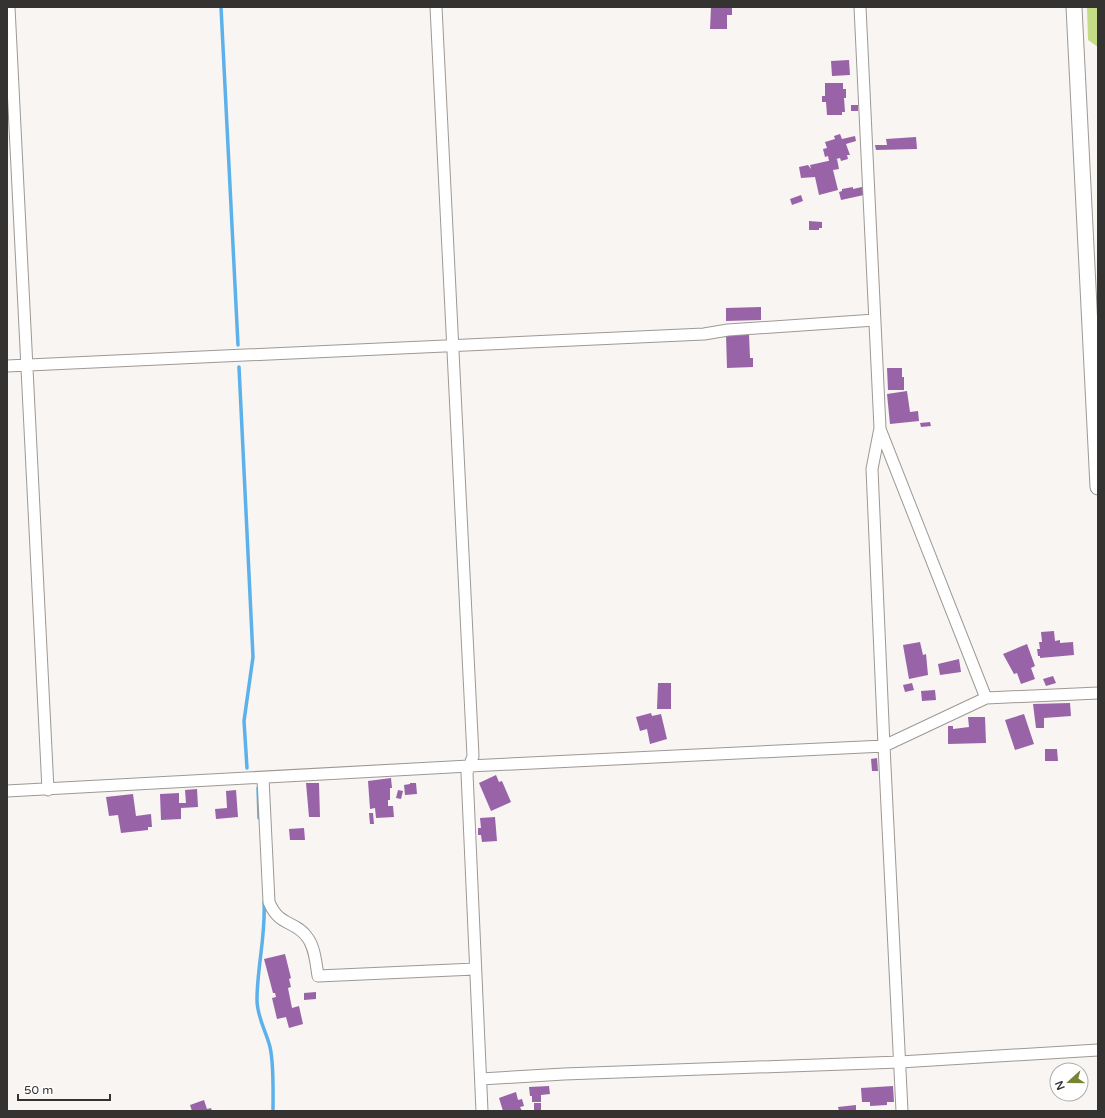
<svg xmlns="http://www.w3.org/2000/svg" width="1105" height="1118" viewBox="0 0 1105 1118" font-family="'Varela Round',sans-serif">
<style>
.green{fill:#c5dc87}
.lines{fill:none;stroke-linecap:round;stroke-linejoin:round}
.stream{stroke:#5cb1eb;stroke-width:3.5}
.building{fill:#9963a8}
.street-casing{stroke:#9c9996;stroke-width:13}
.secondary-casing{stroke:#9c9996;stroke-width:17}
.street{stroke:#fff;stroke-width:11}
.secondary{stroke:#fff;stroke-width:15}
</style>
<rect width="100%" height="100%" fill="#f8f5f2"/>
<path class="green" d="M 1087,7 L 1098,7 L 1098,47 L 1088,40 Z"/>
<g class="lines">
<path class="stream" d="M 221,7 L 238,345
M 239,367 L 253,657 L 244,721 L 247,768
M 258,788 L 259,818
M 264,902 C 266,935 257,967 257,1000 C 257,1017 266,1031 270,1047 C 274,1064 273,1092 273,1111"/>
</g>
<path class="building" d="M 711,7 L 732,7 L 732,15 L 727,15 L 727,29 L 710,29 Z
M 849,60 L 850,75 L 832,76 L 831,61 Z
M 825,83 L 843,83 L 843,89 L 846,89 L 846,98 L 844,98 L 845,112 L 842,112 L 842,115 L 827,115 L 826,102 L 822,102 L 822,96 L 825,96 Z
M 851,105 L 858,105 L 858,111 L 851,111 Z
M 840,134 L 842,139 L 855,136 L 856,141 L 846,144 L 850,155 L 847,155 L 848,159 L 841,161 L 840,158 L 829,161 L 828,156 L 825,157 L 823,149 L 827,148 L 825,142 L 835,139 L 834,136 Z
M 916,137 L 917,149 L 876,150 L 875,145 L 887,145 L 886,139 Z
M 837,159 L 839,169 L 833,170 L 838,190 L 819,195 L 815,177 L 801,178 L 799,167 L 808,165 L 811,169 L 810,165 Z
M 853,187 L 853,189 L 862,187 L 864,195 L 841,200 L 839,192 L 842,191 L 842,189 Z
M 801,195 L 803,201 L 792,205 L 790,199 Z
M 809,221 L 822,222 L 822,228 L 819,228 L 819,230 L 809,230 Z
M 761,307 L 761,320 L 726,321 L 726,308 Z
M 749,334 L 750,358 L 753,358 L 753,367 L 727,368 L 726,335 Z
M 887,368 L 902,368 L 902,377 L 904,377 L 904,390 L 888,390 Z
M 907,391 L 910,412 L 918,411 L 919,421 L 890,424 L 887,394 Z
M 930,422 L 931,426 L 921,427 L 920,423 Z
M 1054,631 L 1055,641 L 1060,640 L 1060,643 L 1073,642 L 1074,655 L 1040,658 L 1040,656 L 1038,656 L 1037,649 L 1040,649 L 1039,642 L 1042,642 L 1041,632 Z
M 920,642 L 923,655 L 926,654 L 928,675 L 909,679 L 903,645 Z
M 1027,644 L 1035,666 L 1031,668 L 1035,679 L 1021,684 L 1017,673 L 1014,674 L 1003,654 Z
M 959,659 L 961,672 L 940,675 L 938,664 Z
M 1053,676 L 1056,683 L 1046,686 L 1043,679 Z
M 658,683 L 671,683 L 671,709 L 657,709 Z
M 912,683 L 914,690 L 905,692 L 903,685 Z
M 935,690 L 936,700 L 922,701 L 921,691 Z
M 1070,703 L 1071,716 L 1044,718 L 1044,728 L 1036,728 L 1033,704 Z
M 651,713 L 652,716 L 661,714 L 667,739 L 650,744 L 647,729 L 640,731 L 636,717 Z
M 1024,714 L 1034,744 L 1015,750 L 1005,720 Z
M 968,717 L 985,717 L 986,743 L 948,744 L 948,726 L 953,726 L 953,729 L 969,727 Z
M 1045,749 L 1057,749 L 1058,761 L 1045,761 Z
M 877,758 L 878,771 L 872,771 L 871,759 Z
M 496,775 L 499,782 L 502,781 L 511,802 L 491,811 L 479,783 Z
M 391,778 L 392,788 L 390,788 L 390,800 L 388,800 L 388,806 L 393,806 L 394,817 L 376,818 L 375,808 L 370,809 L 368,781 Z
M 306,783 L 319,783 L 320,817 L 309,817 Z
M 410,783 L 416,783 L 417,794 L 405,795 L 404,785 L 410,784 Z
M 197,789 L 198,807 L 181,808 L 181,819 L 161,820 L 160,794 L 179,793 L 179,803 L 186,803 L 185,790 Z
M 236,790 L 238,817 L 216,819 L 215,809 L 227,808 L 226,791 Z
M 398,790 L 403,791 L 401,799 L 396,798 Z
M 133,794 L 136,816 L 151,814 L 152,827 L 148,827 L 148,830 L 121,833 L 118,815 L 109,816 L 106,797 Z
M 369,813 L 373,813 L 374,824 L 370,824 Z
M 495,817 L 497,841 L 482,842 L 481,835 L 478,835 L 478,828 L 481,828 L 480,818 Z
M 304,828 L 305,840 L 290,840 L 289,829 Z
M 285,954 L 291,978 L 289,979 L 291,987 L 288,988 L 292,1008 L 299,1006 L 303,1024 L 289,1028 L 286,1017 L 277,1019 L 272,998 L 276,997 L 275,993 L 273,993 L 264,959 Z
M 316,992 L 316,999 L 304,1000 L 304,993 Z
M 549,1086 L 550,1094 L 541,1095 L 541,1102 L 532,1102 L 532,1096 L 530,1096 L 529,1087 Z
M 893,1086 L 894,1102 L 887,1102 L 887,1105 L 870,1106 L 870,1102 L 862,1102 L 861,1088 Z
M 516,1092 L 518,1100 L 522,1099 L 524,1106 L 520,1107 L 522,1111 L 503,1111 L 499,1098 Z
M 204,1100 L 207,1109 L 211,1108 L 212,1111 L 192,1111 L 190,1105 Z
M 534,1103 L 541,1103 L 541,1111 L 534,1111 Z
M 856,1105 L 856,1111 L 839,1111 L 838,1107 Z"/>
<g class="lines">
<defs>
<path id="street" d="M 9,7 L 48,790
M 436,7 L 473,756 L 467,773 L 482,1111
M 860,7 L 880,428 L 872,469 L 884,746 L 902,1111
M 7,366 L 704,334 L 728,330 L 875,320
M 880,429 L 986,698
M 263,778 L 269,902 C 279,927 295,920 307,937 C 315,947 316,964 318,976 L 475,969
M 7,791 L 469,766 L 884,746 L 986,698 L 1098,693
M 481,1079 L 564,1074 L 900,1062 L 1098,1050"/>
<path id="secondary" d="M 1074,7 L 1098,487"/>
</defs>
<use href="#street" class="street-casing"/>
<use href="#secondary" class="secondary-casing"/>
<use href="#street" class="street"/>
<use href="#secondary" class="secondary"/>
</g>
<rect width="1105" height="1118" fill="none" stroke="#353332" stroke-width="16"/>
<g transform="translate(1069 1082) rotate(249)"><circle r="19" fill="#ffffff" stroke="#aeadad"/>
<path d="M0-3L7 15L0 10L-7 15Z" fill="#758534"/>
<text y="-6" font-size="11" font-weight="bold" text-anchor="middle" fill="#353332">N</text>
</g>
<path d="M18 1094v6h92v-6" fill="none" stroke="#353332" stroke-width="2"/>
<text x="24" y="1094" font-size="12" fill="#353332" stroke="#ffffff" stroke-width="3" paint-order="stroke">50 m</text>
</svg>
